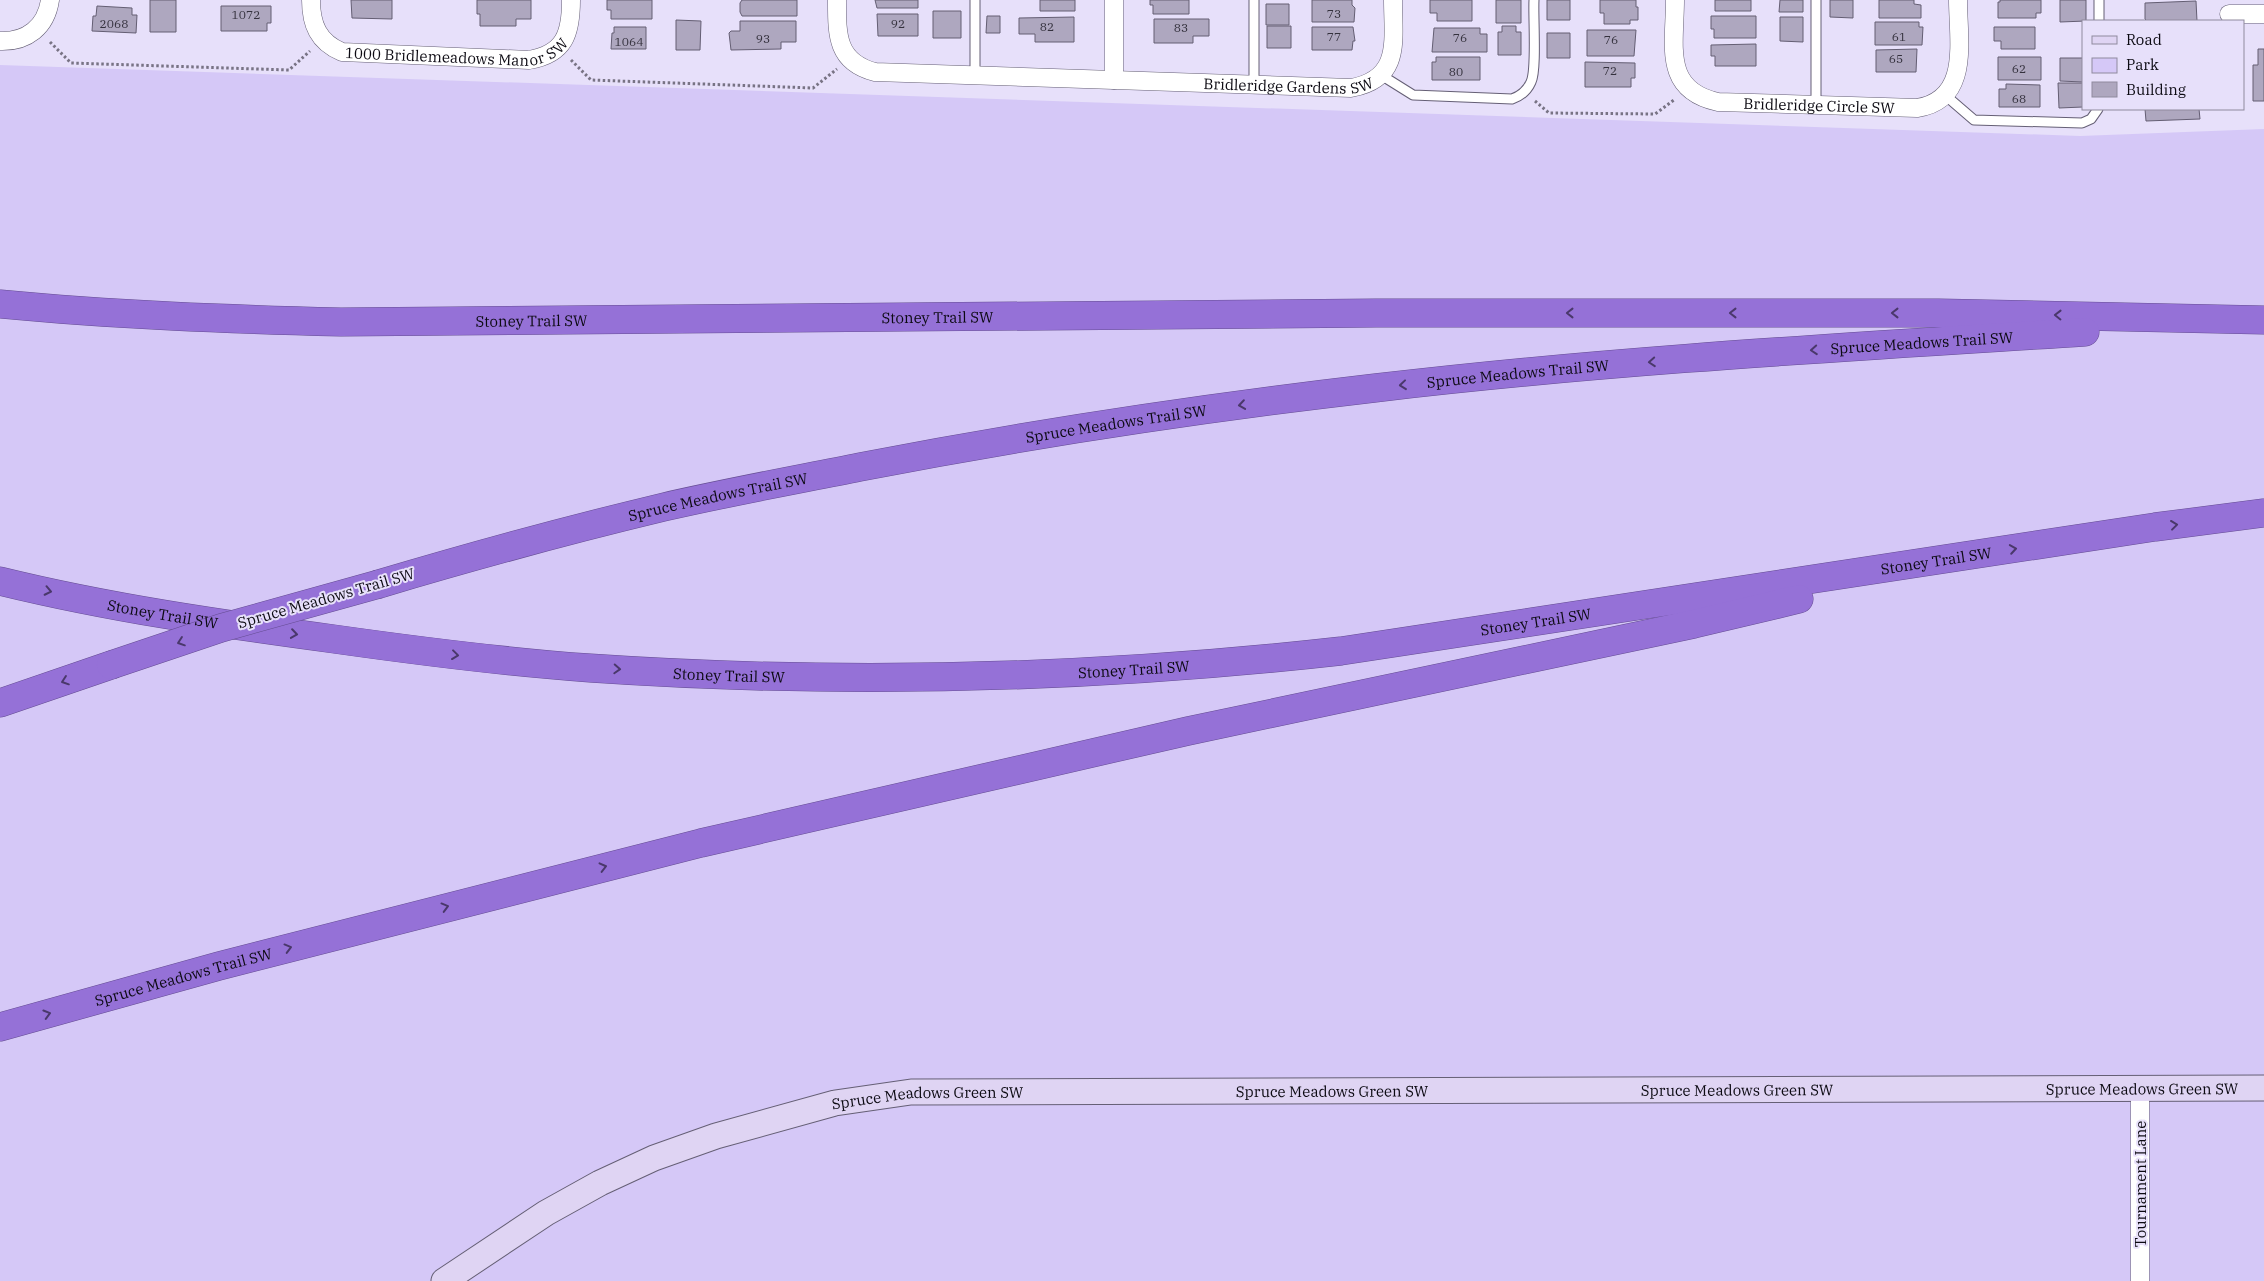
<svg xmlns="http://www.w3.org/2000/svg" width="2264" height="1281" viewBox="0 0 2264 1281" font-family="'IBM Plex Serif',serif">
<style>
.green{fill:#d5c8f7}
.building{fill:#aea7bf;stroke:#645e73}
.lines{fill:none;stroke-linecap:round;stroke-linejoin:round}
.lane-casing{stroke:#655f75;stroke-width:11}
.street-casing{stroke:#655f75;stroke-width:19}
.secondary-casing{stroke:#655f75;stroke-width:27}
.highway-casing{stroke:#654d92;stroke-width:29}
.path{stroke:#787384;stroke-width:3;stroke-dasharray:2.5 2.5;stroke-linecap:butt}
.lane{stroke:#fff;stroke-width:9}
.street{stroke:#fff;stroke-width:18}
.secondary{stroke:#dfd4f3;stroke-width:25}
.highway{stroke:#9571d7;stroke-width:28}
.highway-bridge-casing{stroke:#654d92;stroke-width:29;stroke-linecap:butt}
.highway-bridge{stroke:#9571d7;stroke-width:28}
.oneway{stroke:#4a386b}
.labels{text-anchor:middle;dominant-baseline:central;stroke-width:4;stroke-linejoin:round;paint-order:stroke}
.number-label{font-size:12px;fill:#34313d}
.street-label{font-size:15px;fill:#0c0a12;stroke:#e7e0fa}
</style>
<rect width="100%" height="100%" fill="#e7e0fa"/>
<path class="green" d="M 0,65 L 2080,136 L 2264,129 L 2264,1281 L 0,1281 Z"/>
<path class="building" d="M 150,0 L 176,0 L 176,32 L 150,32 Z
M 351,0 L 392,0 L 392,19 L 352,18 Z
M 477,0 L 531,0 L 531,19 L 516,19 L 516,26 L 480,26 L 480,14 L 477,14 Z
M 607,0 L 652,0 L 652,19 L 611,19 L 611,10 L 607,10 Z
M 797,0 L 797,16 L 742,16 L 740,12 L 740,3 L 742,0 Z
M 875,0 L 918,0 L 918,8 L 877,8 Z
M 1040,0 L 1075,0 L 1075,11 L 1040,11 Z
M 1150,0 L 1189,0 L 1189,14 L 1153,14 L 1153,5 L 1150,5 Z
M 1312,0 L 1352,0 L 1352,5 L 1355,8 L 1354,22 L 1312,22 Z
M 1430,0 L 1472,0 L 1472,21 L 1437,21 L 1437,13 L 1430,13 Z
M 1496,0 L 1521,0 L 1521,23 L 1496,23 Z
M 1547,0 L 1570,0 L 1570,20 L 1547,20 Z
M 1600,0 L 1636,0 L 1636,7 L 1638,7 L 1638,20 L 1630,20 L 1630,24 L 1604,24 L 1604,13 L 1600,13 Z
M 1715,0 L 1751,0 L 1751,11 L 1715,11 Z
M 1780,0 L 1803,0 L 1803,12 L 1779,12 Z
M 1830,0 L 1853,0 L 1853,18 L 1830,17 Z
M 1879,0 L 1914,0 L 1914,4 L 1921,5 L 1921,18 L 1879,18 Z
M 2000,0 L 2041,0 L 2041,13 L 2036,13 L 2036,18 L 1998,18 L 1998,2 L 2000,2 Z
M 2060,0 L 2086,0 L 2086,21 L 2060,22 Z
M 2196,1 L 2197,21 L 2147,21 L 2145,19 L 2145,3 Z
M 1266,4 L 1289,4 L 1289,25 L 1266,25 Z
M 97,6 L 132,8 L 132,15 L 137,15 L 136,33 L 92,31 L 93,16 L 96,16 Z
M 221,6 L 271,6 L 271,23 L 267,23 L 267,31 L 221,31 Z
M 933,11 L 961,11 L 961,38 L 933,38 Z
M 877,14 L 918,14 L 918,36 L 878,36 Z
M 987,16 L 1000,16 L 1000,33 L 986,33 Z
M 1711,16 L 1756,16 L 1756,38 L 1714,38 L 1714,29 L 1711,29 Z
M 1074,17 L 1074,42 L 1035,42 L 1035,34 L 1019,34 L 1019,18 Z
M 1780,17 L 1803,17 L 1803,42 L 1780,41 Z
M 1154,19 L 1209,19 L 1209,36 L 1193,36 L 1193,43 L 1154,43 Z
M 676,20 L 701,21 L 700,50 L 676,50 Z
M 740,21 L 796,21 L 796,42 L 781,42 L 781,49 L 731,50 L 729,33 L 731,31 L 740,31 Z
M 1875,22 L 1919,22 L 1919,27 L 1923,27 L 1922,45 L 1875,45 Z
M 1267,26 L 1291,26 L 1291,48 L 1267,48 Z
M 1502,26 L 1516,26 L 1516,32 L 1521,32 L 1521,55 L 1498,55 L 1498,32 L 1502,32 Z
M 614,27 L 646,27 L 646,49 L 611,49 L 612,33 L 614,33 Z
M 1312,27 L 1353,27 L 1355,41 L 1353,41 L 1352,50 L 1312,50 Z
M 1994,27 L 2035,27 L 2035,49 L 2001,49 L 2001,41 L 1994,41 Z
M 1434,28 L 1480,28 L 1480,34 L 1487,34 L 1487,52 L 1432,52 Z
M 1587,30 L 1636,30 L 1634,56 L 1587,56 Z
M 1547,33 L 1570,33 L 1570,58 L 1547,58 Z
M 1756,44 L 1756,66 L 1715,66 L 1715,56 L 1711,56 L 1711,45 Z
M 1917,49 L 1916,72 L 1876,72 L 1876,50 Z
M 2258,49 L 2264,49 L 2264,101 L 2253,101 L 2253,65 L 2258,65 Z
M 1436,57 L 1480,57 L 1480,80 L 1432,80 L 1432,62 L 1436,62 Z
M 1998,57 L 2041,57 L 2041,80 L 1998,80 Z
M 2060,58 L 2083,58 L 2083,82 L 2060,81 Z
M 1585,62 L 1635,63 L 1635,78 L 1631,78 L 1631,87 L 1585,87 Z
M 2058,83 L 2083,83 L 2083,107 L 2059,108 Z
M 2006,84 L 2040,85 L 2040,107 L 1999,107 L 1999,89 L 2006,89 Z
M 2145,109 L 2199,109 L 2200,119 L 2146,121 Z"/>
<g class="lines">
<defs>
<path id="lane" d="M 1254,0 L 1254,84
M 1816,0 L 1816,104
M 2099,0 L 2099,21
M 975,75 L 975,0
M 1381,75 L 1413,95 L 1512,99 C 1521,96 1527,91 1531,82 C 1537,70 1533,16 1534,0
M 1945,95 L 1974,120 L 2082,123 L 2091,119 L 2098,109"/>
<g id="street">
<path id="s1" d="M 311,0 C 311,24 318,42 342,52 L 529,60 C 565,54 571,33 571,0"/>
<path id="s2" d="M 837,0 C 837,34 836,62 875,72 L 1351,88 C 1402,79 1393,40 1393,0"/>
<path id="s3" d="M 1675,0 C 1675,45 1662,90 1718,102 L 1917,108 C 1971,100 1958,40 1958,0"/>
<path d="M 2229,14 L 2264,14"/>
<path d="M 0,41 C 27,42 46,27 50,0"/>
<path d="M 1114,80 L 1114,0"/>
<path d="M 2140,1088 L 2140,1281"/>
</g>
<g id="secondary">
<path id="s4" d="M 444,1281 L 546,1213 L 600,1183 L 654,1158 L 716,1136 L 835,1103 L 911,1092 L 2264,1088"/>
</g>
<g id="highway">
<path id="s5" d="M 0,304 C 114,315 227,319 341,322 L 1376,313 L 1939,313 L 2264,320"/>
<path id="s6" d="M 0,581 C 110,608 222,624 334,639 C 419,651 504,662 590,668 C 840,685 1091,679 1341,651 L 2155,527 L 2264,513"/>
<path id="s7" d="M 379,584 C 473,556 568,530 664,507 C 729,492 795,480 860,467 C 1030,434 1203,408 1375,388 C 1611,360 1849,347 2085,332"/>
<path d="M 0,703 L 111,665"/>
<path id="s8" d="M 0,1027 L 219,966 L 701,843 L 1188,731 L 1694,624 L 1799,599"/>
</g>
</defs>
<use href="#lane" class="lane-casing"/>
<use href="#street" class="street-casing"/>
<use href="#secondary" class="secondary-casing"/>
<use href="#highway" class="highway-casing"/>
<path class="path" d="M 50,42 L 71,63 L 289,70 L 310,51
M 571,60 L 591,80 L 813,88 L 837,69
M 1535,101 L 1549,113 L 1655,114 L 1674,100"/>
<use href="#lane" class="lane"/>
<use href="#street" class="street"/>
<use href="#secondary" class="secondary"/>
<use href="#highway" class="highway"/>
<defs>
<path id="highway-bridge" d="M 111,665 L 221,628 L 379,584"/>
</defs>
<use href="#highway-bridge" class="highway-bridge-casing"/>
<use href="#highway-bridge" class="highway-bridge"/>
</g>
<defs><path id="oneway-chevron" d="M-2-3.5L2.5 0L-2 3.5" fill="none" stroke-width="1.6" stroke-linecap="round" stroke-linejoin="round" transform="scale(1.25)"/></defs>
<g class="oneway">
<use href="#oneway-chevron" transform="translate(1570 313) rotate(-180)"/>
<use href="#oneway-chevron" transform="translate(1733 313) rotate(-180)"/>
<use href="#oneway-chevron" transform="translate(1895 313) rotate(-180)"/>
<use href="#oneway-chevron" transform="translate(2058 315) rotate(-179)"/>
<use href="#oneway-chevron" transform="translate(1814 350) rotate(176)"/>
<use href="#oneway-chevron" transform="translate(1652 362) rotate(176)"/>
<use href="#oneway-chevron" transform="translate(1403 385) rotate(174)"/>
<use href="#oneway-chevron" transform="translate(1242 405) rotate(172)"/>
<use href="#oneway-chevron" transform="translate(2174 525) rotate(-7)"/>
<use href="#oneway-chevron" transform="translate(2013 549) rotate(-9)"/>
<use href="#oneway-chevron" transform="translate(48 591) rotate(12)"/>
<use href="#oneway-chevron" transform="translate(294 634) rotate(8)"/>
<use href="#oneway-chevron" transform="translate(181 642) rotate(161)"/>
<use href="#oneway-chevron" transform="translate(455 655) rotate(7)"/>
<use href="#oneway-chevron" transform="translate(617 669) rotate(3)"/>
<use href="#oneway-chevron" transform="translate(65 681) rotate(161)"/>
<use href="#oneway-chevron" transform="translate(603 867) rotate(-14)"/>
<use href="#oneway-chevron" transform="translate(445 907) rotate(-15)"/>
<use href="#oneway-chevron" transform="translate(288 948) rotate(-15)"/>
<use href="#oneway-chevron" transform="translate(47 1014) rotate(-16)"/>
</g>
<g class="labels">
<g class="number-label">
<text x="1334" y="13">73</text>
<text x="246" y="14">1072</text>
<text x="114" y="23">2068</text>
<text x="898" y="23">92</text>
<text x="1047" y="26">82</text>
<text x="1181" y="27">83</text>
<text x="1334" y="36">77</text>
<text x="1899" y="36">61</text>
<text x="1460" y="37">76</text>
<text x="763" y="38">93</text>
<text x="1611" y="39">76</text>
<text x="629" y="41">1064</text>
<text x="1896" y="58">65</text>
<text x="2019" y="68">62</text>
<text x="1610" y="70">72</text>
<text x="1456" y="71">80</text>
<text x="2019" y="98">68</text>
</g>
<g class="street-label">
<text stroke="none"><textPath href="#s1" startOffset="181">1000 Bridlemeadows Manor SW</textPath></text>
<text stroke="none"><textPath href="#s2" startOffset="504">Bridleridge Gardens SW</textPath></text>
<text stroke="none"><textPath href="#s3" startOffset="226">Bridleridge Circle SW</textPath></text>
<text stroke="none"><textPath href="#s5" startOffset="938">Stoney Trail SW</textPath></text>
<text stroke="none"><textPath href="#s5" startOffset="532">Stoney Trail SW</textPath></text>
<text stroke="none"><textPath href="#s7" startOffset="1565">Spruce Meadows Trail SW</textPath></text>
<text stroke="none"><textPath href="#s7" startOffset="1160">Spruce Meadows Trail SW</textPath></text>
<text stroke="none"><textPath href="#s7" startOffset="755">Spruce Meadows Trail SW</textPath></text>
<text stroke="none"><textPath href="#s7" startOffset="350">Spruce Meadows Trail SW</textPath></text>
<text stroke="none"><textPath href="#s6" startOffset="1951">Stoney Trail SW</textPath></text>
<text transform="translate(326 598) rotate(-16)">Spruce Meadows Trail SW</text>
<text stroke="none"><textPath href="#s6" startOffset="166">Stoney Trail SW</textPath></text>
<text stroke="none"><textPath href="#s6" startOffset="1546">Stoney Trail SW</textPath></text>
<text stroke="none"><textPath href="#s6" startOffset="1141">Stoney Trail SW</textPath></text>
<text stroke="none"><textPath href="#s6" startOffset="736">Stoney Trail SW</textPath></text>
<text stroke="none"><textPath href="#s8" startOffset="190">Spruce Meadows Trail SW</textPath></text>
<text stroke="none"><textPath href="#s4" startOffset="1741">Spruce Meadows Green SW</textPath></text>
<text stroke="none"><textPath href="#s4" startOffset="1336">Spruce Meadows Green SW</textPath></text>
<text stroke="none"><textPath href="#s4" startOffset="931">Spruce Meadows Green SW</textPath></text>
<text stroke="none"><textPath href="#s4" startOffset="526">Spruce Meadows Green SW</textPath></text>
<text transform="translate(2140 1184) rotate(-90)">Tournament Lane</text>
</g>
</g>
<rect x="2082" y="20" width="162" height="90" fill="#e7e0fa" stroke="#8f8a9d"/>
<rect x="2092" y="36" width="25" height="8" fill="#dfd4f3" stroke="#8f8a9d"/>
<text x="2126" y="45" font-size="15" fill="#0c0a12">Road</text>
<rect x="2092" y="58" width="25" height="15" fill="#d5c8f7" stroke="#8f8a9d"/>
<text x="2126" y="70" font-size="15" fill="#0c0a12">Park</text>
<rect x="2092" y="82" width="25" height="15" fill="#aea7bf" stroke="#8f8a9d"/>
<text x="2126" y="95" font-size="15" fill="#0c0a12">Building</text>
</svg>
